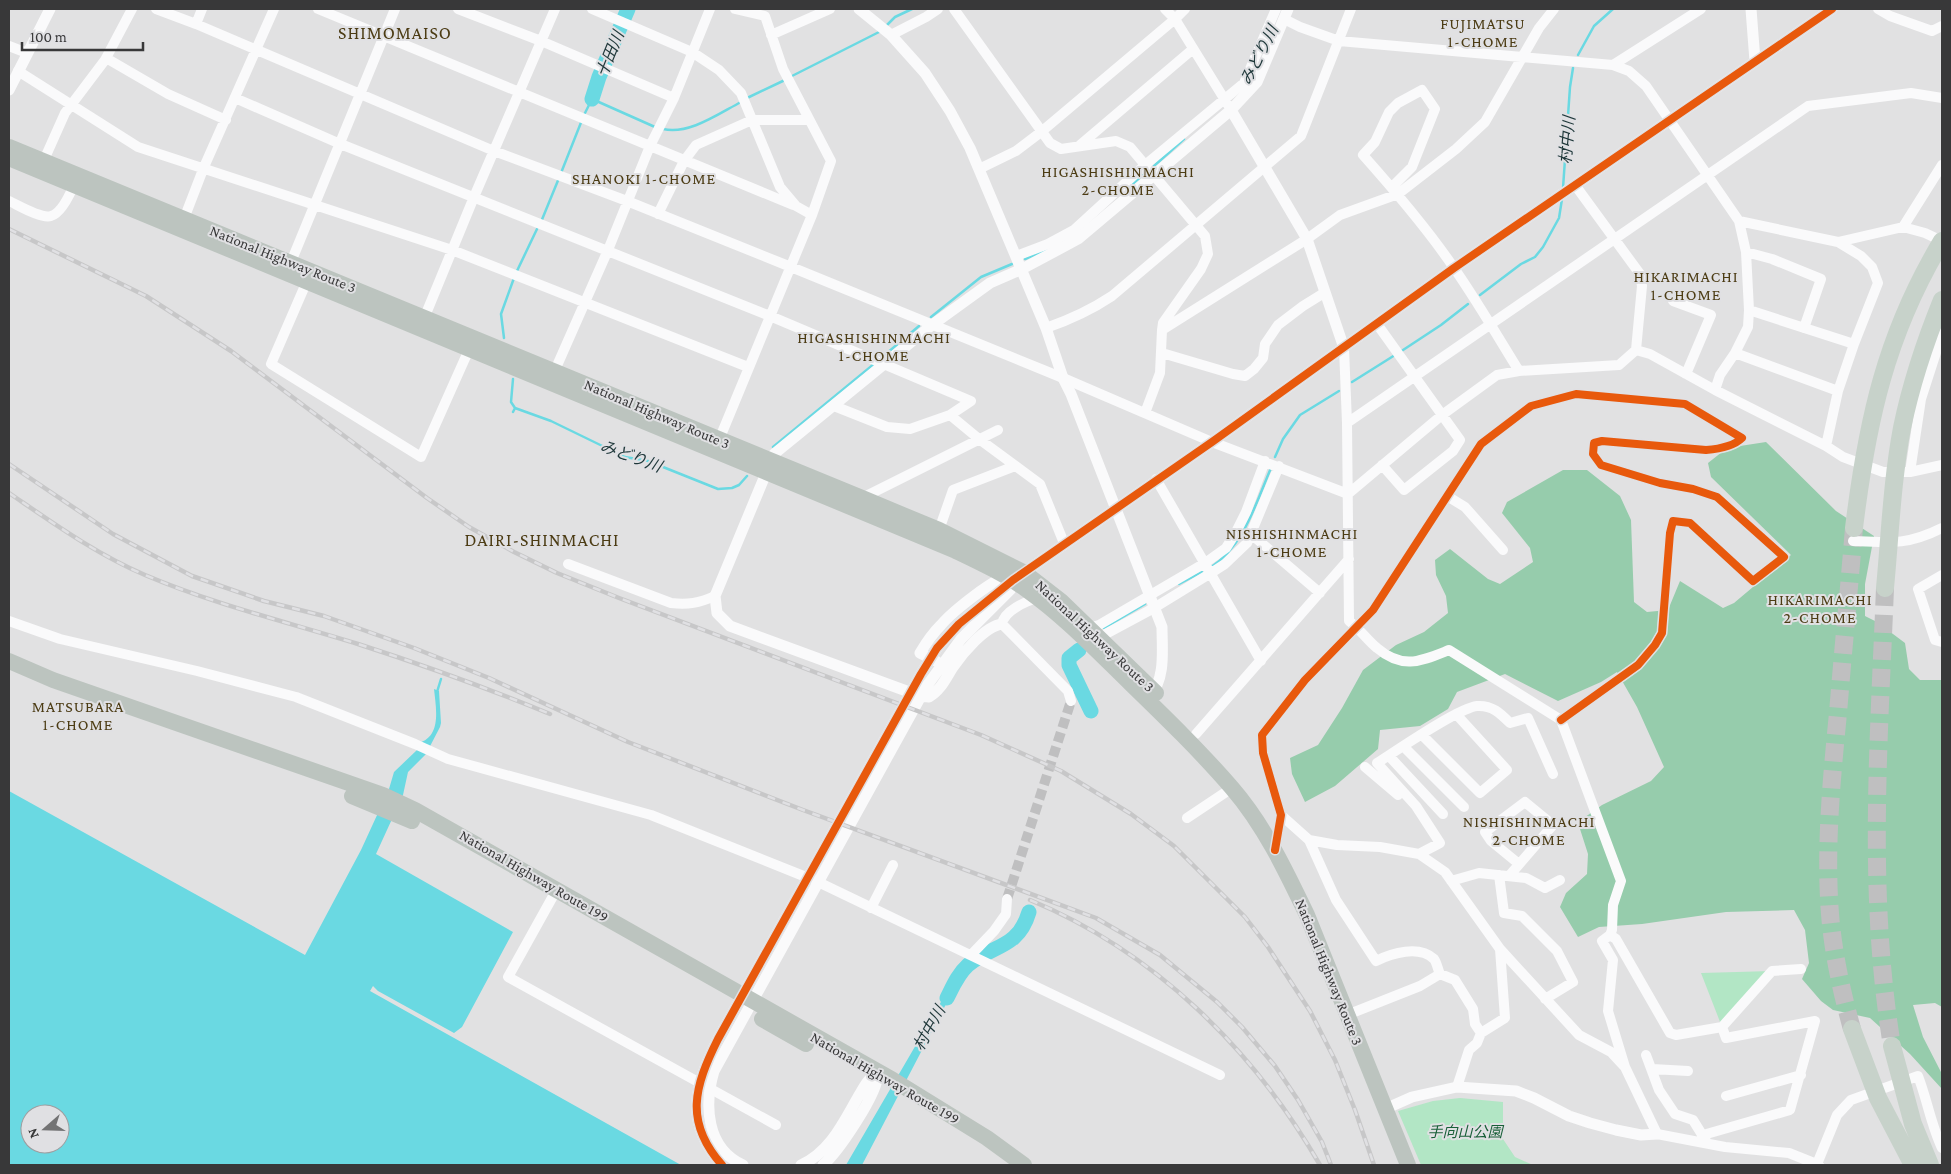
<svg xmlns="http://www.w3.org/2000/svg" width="1951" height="1174" viewBox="0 0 1951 1174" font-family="'Crimson Pro','Noto Sans JP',serif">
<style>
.green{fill:#b2e6c5}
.forest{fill:#96ccac}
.water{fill:#6ad9e2;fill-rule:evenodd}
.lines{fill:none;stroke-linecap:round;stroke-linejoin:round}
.stream{stroke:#6ad9e2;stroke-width:2.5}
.river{stroke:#6ad9e2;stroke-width:15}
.minor-tunnel{stroke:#bfbfc0;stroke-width:10;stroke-dasharray:10 5;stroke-linecap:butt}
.motorway-tunnel{stroke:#bfbfc0;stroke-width:18;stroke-dasharray:18 9;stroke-linecap:butt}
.minor{stroke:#fafafb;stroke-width:10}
.tertiary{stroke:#fafafb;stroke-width:11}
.trunk{stroke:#bcc4bf;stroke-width:16}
.motorway{stroke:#c7d2ca;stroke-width:18}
.rail-casing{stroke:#c7c7c8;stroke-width:4.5}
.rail{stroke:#e0e0e3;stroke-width:2.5;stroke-dasharray:8;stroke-linecap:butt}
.cycleway-casing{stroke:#e0e0e3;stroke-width:11}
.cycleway{stroke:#e8590c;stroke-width:8}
.labels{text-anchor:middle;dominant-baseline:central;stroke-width:4;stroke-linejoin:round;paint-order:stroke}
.street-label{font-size:15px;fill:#383839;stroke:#e0e0e3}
.park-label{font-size:15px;font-style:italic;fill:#185f38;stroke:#e0e0e3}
.neighbourhood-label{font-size:16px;letter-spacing:1px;fill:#4c3c14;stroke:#e0e0e3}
.water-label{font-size:16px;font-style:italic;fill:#1e3739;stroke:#e0e0e3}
.quarter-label{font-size:18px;letter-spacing:1px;fill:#4c3c14;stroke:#e0e0e3}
</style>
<rect width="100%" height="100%" fill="#e1e1e2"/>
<path class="green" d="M 1772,971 L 1722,1027 L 1701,973 Z
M 1460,1098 L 1503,1102 L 1503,1139 L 1515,1157 L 1533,1165 L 1421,1165 L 1398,1111 L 1433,1101 Z"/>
<path class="forest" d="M 1766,442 L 1836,511 L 1874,536 L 1865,584 L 1865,616 L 1877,622 L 1905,643 L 1909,669 L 1920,680 L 1942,680 L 1942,1007 L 1935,1003 L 1913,1005 L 1923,1037 L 1942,1074 L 1942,1089 L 1910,1054 L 1870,1018 L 1833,1010 L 1821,1001 L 1802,979 L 1809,963 L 1805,930 L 1794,910 L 1726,912 L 1642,924 L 1599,927 L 1578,937 L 1560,907 L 1566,893 L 1587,874 L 1588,854 L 1580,829 L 1581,820 L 1602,805 L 1651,781 L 1664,767 L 1637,707 L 1617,672 L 1601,682 L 1558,701 L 1505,674 L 1457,692 L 1448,709 L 1420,726 L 1380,730 L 1378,749 L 1335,786 L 1305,802 L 1292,774 L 1290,758 L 1318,745 L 1342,708 L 1363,670 L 1396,645 L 1424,632 L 1448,613 L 1446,596 L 1436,575 L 1435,560 L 1450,549 L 1488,579 L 1500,584 L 1533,562 L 1530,548 L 1502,513 L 1507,502 L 1563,470 L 1587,470 L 1620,496 L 1631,520 L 1634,602 L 1647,612 L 1668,610 L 1680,581 L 1723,608 L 1734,603 L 1791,555 L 1711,477 L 1708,463 L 1727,448 Z"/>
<path class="water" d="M 434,689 L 439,691 L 441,723 L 440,727 L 426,754 L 408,772 L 403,795 L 376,854 L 513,932 L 462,1027 L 454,1033 L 378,991 L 373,986 L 370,991 L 681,1165 L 9,1165 L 9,791 L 305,955 L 361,850 L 389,789 L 394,772 L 417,750 L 418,743 C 442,737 436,708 434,689 ZM 30,1114 L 60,1114 L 60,1144 L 30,1144 Z
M 956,980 L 956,985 L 862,1165 L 846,1165 L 952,983 Z"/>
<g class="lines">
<path class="stream" d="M 885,27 L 895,17 L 912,9
M 1578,55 L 1594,26 L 1613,9
M 790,77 L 881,31
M 745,99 L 785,80
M 584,115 L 592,99 L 655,127
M 663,129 C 689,135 718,114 741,102
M 1154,166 L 1184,139
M 561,173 L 582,120
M 1129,187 L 1143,175
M 1563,188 L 1570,87 L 1573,68
M 541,222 L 559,178
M 1025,259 L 1046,250
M 516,273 L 537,229
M 1480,295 L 1521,264 L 1535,257 L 1543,247 L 1559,218 L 1562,199
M 931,317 L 981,277 L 1012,264
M 504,338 L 501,314 L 514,278
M 1400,352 L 1441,325 L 1468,304
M 880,359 L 919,326
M 1352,382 L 1395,355
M 515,408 L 551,421 L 625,457 L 648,461 L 718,489 L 732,488 L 739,485 L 747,476
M 513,412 L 515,408 L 511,402 L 513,379
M 773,447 L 874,364
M 1275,457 L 1283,439 L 1300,415 L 1339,391
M 1210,568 C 1244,546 1256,503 1271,468
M 1179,584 L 1202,572
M 1104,628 L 1145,604
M 437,692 L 441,679"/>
<path class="river" d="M 592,99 L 599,77 L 628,9
M 1079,650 L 1069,658 L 1069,665 L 1091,711
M 947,998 C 953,986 958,974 968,965 C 992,945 1018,949 1029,912"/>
<path class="minor-tunnel" d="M 1007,899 L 1071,701"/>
<path class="motorway-tunnel" d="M 1885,588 C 1879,741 1867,894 1892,1046
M 1852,1029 C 1840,986 1831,943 1829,898 C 1826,836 1832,775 1838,713 C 1843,651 1849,590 1854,528"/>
<path class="minor" d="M 156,9 L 196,24 L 494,151 L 627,201 L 791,267 L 1063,378 L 1212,442 L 1348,494
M 318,9 L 793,205
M 458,9 L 541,41 L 674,98
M 592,9 L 692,52 L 719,70 L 741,93 L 780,187 L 796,206 L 812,215 L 719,440
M 735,9 L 765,16 L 783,69 L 831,161 L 812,215
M 954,9 L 1050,143 L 1061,149 L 1116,141 L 1130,147 L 1205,236 L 1208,254 L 1201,269 L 1163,323 L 1162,330
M 1165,9 L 1175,19 L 1228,105
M 1878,9 L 1890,16 L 1932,31 L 1942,26
M 1284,19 L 1300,27 L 1339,41 L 1613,65 L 1629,71 L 1646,86 L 1739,221 L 1746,252 L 1749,310 L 1748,327 L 1735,353 L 1720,375 L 1715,390
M 196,24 L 202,9
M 771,35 L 830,9
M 891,35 L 926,17 L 938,9
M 9,46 L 27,53
M 106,58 L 168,94 L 226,120
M 1613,65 L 1701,9
M 18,71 L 138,147 L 452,250 L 748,367
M 235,98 L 338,143 L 770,316 L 971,401 L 950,415
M 1080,145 L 1193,49
M 44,160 L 65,113 L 105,60 L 132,9
M 979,169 L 1016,151 L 1041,132 L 1175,19 L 1185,9
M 1392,187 L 1412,167 L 1435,109 L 1422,90 L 1398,103 L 1389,112 L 1375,142 L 1363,155 C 1395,191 1427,228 1454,268 C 1477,301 1498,337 1519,371
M 9,201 C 18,205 41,219 51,216 C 62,213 72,190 76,180
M 658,214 L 684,161 L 696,145 L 752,120 L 809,120
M 1739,221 L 1838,242 L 1861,256 L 1872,267 L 1878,283 L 1854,344 L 1838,391 L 1826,446
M 182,224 L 204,167 L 274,9
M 1903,227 L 1942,165
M 1838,242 L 1903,227 L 1925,233 L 1942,241
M 1746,252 L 1772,259 L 1821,279 L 1804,328
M 1016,256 L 1048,244 L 1074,230 L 1145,165 L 1244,83 L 1276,9
M 289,267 L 395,9
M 307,281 L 271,364 L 421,457 L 471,345
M 1673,301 L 1711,315 L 1686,374
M 1749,310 L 1854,344
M 423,321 L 474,197 L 555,9
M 1377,324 L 1460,440 L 1453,451 L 1404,490 L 1382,465
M 1046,328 C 1069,320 1091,310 1112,296 L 1301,136 L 1351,9
M 1344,348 L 1347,423 L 1349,621 C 1360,629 1367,640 1377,648 C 1403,670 1421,661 1449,650 L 1561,720 L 1621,881 L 1613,905 L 1612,930 L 1610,935 L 1602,941 L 1613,960 L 1608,1011 L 1625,1067 L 1657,1134 L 1725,1147 L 1789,1153 L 1819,1165
M 1636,350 L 1650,354 L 1715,390 L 1826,446 L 1843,457 L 1883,472 L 1910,472 L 1942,465
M 1162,353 L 1233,374 L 1245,376 L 1254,369 L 1263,358 L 1265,344 L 1278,325 L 1303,306 L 1324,293
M 1735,353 L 1838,391
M 552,377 L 608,250 L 650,146 L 674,98 L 710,9
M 834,406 L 887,427 L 910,429 L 950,415 L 979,439 L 1040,484 L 1064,543
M 1145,413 L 1160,373 L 1162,330 L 1307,239 L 1340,215 L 1398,194 L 1456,149 L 1485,122 L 1539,28 L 1554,9
M 1347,423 L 1808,106 L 1911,93 L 1942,98
M 1910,472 L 1921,399 L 1942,334
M 1156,479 L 1261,661
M 1348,494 L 1442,415 L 1497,375 L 1519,371 L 1619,365 L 1636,350 L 1642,286 L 1640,274 L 1575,185
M 1447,496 L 1465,507 L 1503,550
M 862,498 L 998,430
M 939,530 L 953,490 L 1015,466
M 1251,534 L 1320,593
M 1853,541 C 1891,543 1908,545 1942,528
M 568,564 L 671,603 C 688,605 699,603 715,596
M 1942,575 L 1918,589 L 1935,640 L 1942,642
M 1038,598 C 1026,601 1004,611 1002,624 L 1068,691 L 1071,701
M 9,621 L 60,639 L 197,671 L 296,697 L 415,744 L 448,759 L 651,815 L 816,881 L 1220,1075
M 1090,628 L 1099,625 L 1205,563 L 1226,548 L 1236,532 L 1246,512 L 1265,461
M 1100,637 L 1154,608 L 1211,573 L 1225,564 L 1247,543 L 1279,466
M 1196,734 L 1349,559
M 1422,735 L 1480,793 L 1507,770 L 1456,714
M 1404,747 L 1464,807
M 1389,756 L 1443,814
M 1365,767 L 1398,795
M 1281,815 L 1309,840 L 1337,845 L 1380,847 L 1419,854 L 1445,872 L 1500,949 L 1579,1035 L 1611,1052 L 1624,1066
M 1187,818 L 1232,788
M 1309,840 L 1336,900 L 1376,961 C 1392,953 1419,945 1434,959 C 1437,963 1438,970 1440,974 L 1455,980 L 1473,1009 L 1475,1024 L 1481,1033
M 1275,850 L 1281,815 L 1263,753 L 1262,735 L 1305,680 L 1373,610 L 1481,444 L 1531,406 L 1576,394 L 1685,404 L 1742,438 C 1733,447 1718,449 1706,450 L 1602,441 L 1594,443 L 1593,454 L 1601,465 L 1660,483 L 1693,489 L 1717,497 L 1784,557 L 1753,581 L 1690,523 L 1673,521 L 1670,533 L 1662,633 L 1655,645 L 1638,665 L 1561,720
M 1419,854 L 1440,843 L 1416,806 L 1377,763 C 1396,751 1458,708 1477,706 C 1492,705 1500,713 1510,723 L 1528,718 L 1553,774
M 1499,875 L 1504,913 L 1522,916 L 1557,951 L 1573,982 L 1545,999
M 1509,876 L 1553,825 L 1525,802 L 1485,832 L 1491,841 L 1519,864
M 1451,881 L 1479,873 L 1526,878 L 1545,888 L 1560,880
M 557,889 L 508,977 L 776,1125
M 871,908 L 893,865
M 1610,935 L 1616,939 L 1670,1033 L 1676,1035 L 1722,1027 L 1772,971 L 1801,969
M 971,955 L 994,931 L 1006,914 L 1007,899
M 1347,1015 L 1420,986 L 1440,974
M 1646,1055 L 1659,1090 L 1675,1114 L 1693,1120 L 1706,1141
M 1652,1069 L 1688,1071
M 1457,1087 L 1469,1050 L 1477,1043 L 1481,1033 L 1505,1018 L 1500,949
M 1726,1096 L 1801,1075
M 1703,1135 L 1790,1110 L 1815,1021 L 1726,1038 L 1722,1027
M 1817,1164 L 1837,1115 L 1851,1100 L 1918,1076 C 1927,1099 1931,1125 1942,1148"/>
<path class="tertiary" d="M 859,9 L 891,35 L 925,73 L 950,111 L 970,148 L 1046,328 L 1063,378 L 1071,394 L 1162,627 C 1162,650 1166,678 1150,696
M 1751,9 L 1755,61
M 9,90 L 50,9
M 1231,110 L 1307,239 L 1344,348
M 1002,624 C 985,626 962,654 953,667 C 946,678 941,690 929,697 L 920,696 L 730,626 L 717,613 L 715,596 L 774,454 L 932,325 L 990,283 L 1022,269 L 1078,239 L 1231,110 L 1257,82 L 1288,9
M 936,661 L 920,653 C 926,643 933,633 941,625 C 952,612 995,577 1011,575
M 1385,1109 L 1412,1097 L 1457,1087 L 1516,1091 L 1534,1098 L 1569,1116 L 1590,1123 L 1616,1130 L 1641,1135 L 1657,1134
M 722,1165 C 684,1122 694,1087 718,1039 L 921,674 L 937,648 L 959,624 L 1013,580 L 1212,442 L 1454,268 L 1832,9
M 743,1165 C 706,1148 704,1105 714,1071 L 926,687 L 961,639 L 1011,589
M 801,1165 C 830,1152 843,1123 858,1097 C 864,1087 868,1078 878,1072
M 823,1165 C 838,1152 880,1091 878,1072"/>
<path class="trunk" d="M 9,147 L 862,498 L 939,530 L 1025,573 L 1061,601 L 1156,693
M 9,158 L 954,550 C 979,562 1005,574 1027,590 C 1065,617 1098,652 1131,684 C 1166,718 1201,752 1232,788 C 1264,825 1286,871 1307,915 L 1408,1165
M 9,661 L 53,680 L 383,795 L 415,810 L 893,1080 L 987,1138 L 1024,1165
M 352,796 L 412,821
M 762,1019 L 806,1044"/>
<path class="motorway" d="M 1854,528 C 1867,421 1886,334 1942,241
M 1885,588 C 1890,535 1892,481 1902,428 C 1911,384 1925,342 1942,300
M 1852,1029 L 1878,1098 L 1913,1165
M 1892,1046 L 1913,1124 L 1930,1165"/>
<defs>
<path id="rail" d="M 9,229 L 146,296 L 231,351 L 427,498 L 469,527 L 514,552 L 557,573 L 619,598 L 981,735 L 1061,771 L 1131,814 L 1174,846 L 1245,917 L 1268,947 L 1310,1011 L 1335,1060 L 1355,1110 L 1374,1165
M 9,464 L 113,534 L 192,576 L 264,601 L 324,616 L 414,648 L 489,678 L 628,742 L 803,810 L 1096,918 L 1160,955 L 1217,1002 L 1242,1027 L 1275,1066 L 1298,1100 L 1322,1142 L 1331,1165
M 9,493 C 53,523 96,554 145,575 C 213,604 287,622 358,644 C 423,665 487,688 550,714
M 1030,900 C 1155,952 1253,1049 1320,1165"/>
</defs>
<use href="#rail" class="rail-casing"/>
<use href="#rail" class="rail"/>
<defs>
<path id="cycleway" d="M 1275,850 L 1281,815 L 1263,753 L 1262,735 L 1305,680 L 1373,610 L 1481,444 L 1531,406 L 1576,394 L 1685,404 L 1742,438 C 1733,447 1718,449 1706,450 L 1602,441 L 1594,443 L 1593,454 L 1601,465 L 1660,483 L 1693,489 L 1717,497 L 1784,557 L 1753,581 L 1690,523 L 1673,521 L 1670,533 L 1662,633 L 1655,645 L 1638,665 L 1561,720
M 722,1165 C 684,1122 694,1087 718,1039 L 921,674 L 937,648 L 959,624 L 1013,580 L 1212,442 L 1454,268 L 1832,9"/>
</defs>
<use href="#cycleway" class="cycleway-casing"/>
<use href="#cycleway" class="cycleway"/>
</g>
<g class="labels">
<g class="street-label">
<text transform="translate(283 259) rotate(22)">National Highway Route 3</text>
<text transform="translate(657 414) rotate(23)">National Highway Route 3</text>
<text transform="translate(1095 636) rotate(43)">National Highway Route 3</text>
<text transform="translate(534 876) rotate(30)">National Highway Route 199</text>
<text transform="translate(1329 972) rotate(68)">National Highway Route 3</text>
<text transform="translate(885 1078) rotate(30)">National Highway Route 199</text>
</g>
<g class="park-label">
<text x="1465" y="1132">手向山公園</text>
</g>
<g class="neighbourhood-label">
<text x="1483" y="23">FUJIMATSU<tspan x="1483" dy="18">1-CHOME</tspan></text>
<text x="1118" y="171">HIGASHISHINMACHI<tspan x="1118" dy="18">2-CHOME</tspan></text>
<text x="644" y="178">SHANOKI 1-CHOME</text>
<text x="1686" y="276">HIKARIMACHI<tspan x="1686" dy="18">1-CHOME</tspan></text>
<text x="874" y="337">HIGASHISHINMACHI<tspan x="874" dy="18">1-CHOME</tspan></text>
<text x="1292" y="533">NISHISHINMACHI<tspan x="1292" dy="18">1-CHOME</tspan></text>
<text x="1820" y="599">HIKARIMACHI<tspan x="1820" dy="18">2-CHOME</tspan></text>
<text x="78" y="706">MATSUBARA<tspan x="78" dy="18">1-CHOME</tspan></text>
<text x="1529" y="821">NISHISHINMACHI<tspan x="1529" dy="18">2-CHOME</tspan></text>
</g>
<g class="water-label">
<text transform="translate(610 54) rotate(-68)">十田川</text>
<text transform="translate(1259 55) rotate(-63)">みどり川</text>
<text transform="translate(1567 140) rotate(-85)">村中川</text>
<text transform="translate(631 456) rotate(20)">みどり川</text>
<text transform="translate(929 1028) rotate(-61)">村中川</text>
</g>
<g class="quarter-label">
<text x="395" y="33">SHIMOMAISO</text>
<text x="542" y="540">DAIRI-SHINMACHI</text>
</g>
</g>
<rect width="1951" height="1174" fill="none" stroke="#383839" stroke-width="20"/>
<g transform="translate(45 1129) rotate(250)"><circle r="24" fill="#e0e0e3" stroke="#9d9d9f"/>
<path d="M0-4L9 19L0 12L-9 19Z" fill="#737374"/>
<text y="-8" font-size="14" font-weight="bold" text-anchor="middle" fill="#383839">N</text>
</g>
<path d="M22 42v8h121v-8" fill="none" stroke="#383839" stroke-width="2.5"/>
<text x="30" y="42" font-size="15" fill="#383839" stroke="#e0e0e3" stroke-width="4" paint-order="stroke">100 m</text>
</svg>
